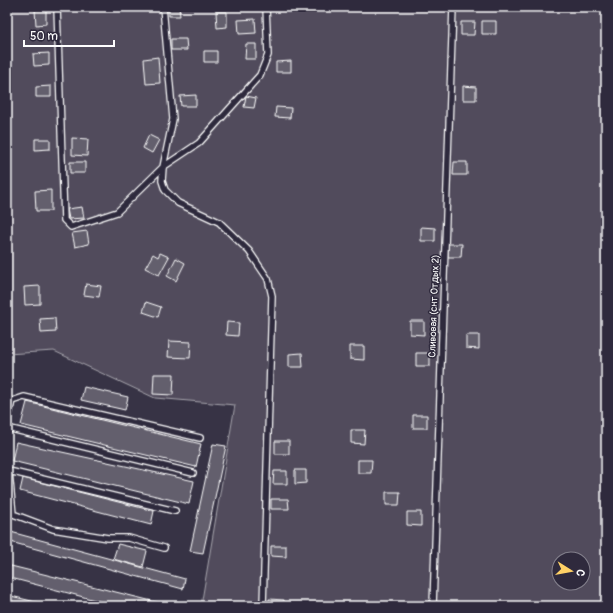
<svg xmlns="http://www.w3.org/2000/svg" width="613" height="613" viewBox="0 0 613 613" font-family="Pangolin,sans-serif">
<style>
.green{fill:#514c5c;stroke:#a8a6ae;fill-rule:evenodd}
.building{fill:#635f6d;stroke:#fff}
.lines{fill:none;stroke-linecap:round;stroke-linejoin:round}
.service-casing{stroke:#fff;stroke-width:8}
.service{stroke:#2f2a3d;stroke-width:5.5}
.labels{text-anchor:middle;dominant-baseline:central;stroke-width:3;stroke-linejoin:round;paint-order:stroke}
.street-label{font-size:10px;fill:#fff;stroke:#2f2a3d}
</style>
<rect width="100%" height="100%" fill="#373345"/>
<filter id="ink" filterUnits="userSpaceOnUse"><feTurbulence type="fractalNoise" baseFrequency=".025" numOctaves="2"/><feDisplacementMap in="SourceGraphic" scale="8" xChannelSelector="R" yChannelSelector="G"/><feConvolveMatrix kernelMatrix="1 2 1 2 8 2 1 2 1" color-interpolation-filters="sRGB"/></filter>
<g filter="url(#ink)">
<path class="green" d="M 7,7 L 606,7 L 606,606 L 201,606 L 235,405 L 155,398 L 54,351 L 7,354 ZM 559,559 L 583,559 L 583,583 L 559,583 Z"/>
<path class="building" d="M 169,7 L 179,7 L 180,16 L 169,16 Z
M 46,9 L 46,24 L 36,25 L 35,10 Z
M 216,12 L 227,12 L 227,27 L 217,28 Z
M 255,19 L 256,33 L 239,34 L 238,20 Z
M 482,21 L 496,21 L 496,34 L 482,34 Z
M 461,22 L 475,22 L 474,35 L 461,35 Z
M 171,39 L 186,39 L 187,50 L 171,50 Z
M 246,44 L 256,44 L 256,59 L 245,59 Z
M 204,51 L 217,51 L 217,62 L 204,62 Z
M 49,53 L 49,65 L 34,66 L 33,54 Z
M 158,57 L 160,83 L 146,84 L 144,59 Z
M 291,61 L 291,72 L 276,72 L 276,62 Z
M 51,86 L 51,97 L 36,97 L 36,87 Z
M 463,86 L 476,87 L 476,100 L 463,100 Z
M 196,95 L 196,106 L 181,106 L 180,96 Z
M 246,96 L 256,98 L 254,108 L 244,107 Z
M 276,107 L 291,108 L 290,118 L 275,117 Z
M 149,135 L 159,140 L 152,153 L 143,148 Z
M 72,138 L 88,139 L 87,156 L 72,155 Z
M 35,139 L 50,139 L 50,149 L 35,150 Z
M 70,162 L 85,162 L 85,173 L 70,173 Z
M 454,162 L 467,162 L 467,175 L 453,175 Z
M 51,190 L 51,211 L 36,211 L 35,191 Z
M 82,207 L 84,218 L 69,219 L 67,209 Z
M 421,227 L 435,228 L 435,241 L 421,241 Z
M 87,231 L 89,244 L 75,247 L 72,233 Z
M 448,244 L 462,244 L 461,257 L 448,257 Z
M 160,253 L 169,257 L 159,275 L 145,268 L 153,254 L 158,257 Z
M 176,258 L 185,263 L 176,281 L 167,276 Z
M 86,284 L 101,286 L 99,297 L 84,295 Z
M 40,286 L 40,304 L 25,305 L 24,287 Z
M 146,302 L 161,307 L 158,317 L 143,312 Z
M 7,303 L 11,303 L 10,320 L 7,320 Z
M 55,318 L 56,332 L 41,333 L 40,319 Z
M 410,321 L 424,321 L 424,335 L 410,334 Z
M 227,322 L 239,323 L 238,336 L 226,335 Z
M 466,335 L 479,335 L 479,349 L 466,348 Z
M 169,341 L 191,342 L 190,358 L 168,357 Z
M 350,346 L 364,346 L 364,360 L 350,359 Z
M 302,353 L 303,367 L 289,367 L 289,354 Z
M 416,353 L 430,353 L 430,366 L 416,366 Z
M 154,374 L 174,374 L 173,395 L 153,394 Z
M 84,387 L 128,397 L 125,410 L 81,400 Z
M 27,402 L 201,444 L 196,467 L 21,425 Z
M 413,415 L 427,415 L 427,428 L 413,428 Z
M 351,430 L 365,430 L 364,444 L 351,443 Z
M 275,441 L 289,441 L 289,454 L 275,454 Z
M 16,442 L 194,481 L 189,504 L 12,461 Z
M 213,444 L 226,446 L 203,553 L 190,551 Z
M 358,460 L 372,460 L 371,473 L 358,473 Z
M 295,470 L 306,470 L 306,483 L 295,484 Z
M 274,471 L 287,471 L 287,484 L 273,484 Z
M 23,478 L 154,511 L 151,525 L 20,491 Z
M 386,492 L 400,492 L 399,505 L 386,505 Z
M 271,499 L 288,499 L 289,509 L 271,509 Z
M 407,512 L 421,512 L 421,526 L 407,525 Z
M 7,531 L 185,579 L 183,589 L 7,541 Z
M 118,544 L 147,551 L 143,567 L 113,559 Z
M 271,546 L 286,546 L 286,557 L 271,556 Z
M 7,565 L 172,606 L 118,606 L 7,577 Z
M 7,595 L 52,606 L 7,606 Z
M 269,599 L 284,600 L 284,606 L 269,606 Z"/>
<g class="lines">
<defs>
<path id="service" d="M 57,7 L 64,220 L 71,227 L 117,212 L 163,167 L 199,143 L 260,75 L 268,55 L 266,7
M 163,7 L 173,119 L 163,167 L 162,181 L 165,190 L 178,203 L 219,222 L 249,251 L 268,279 L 272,296 L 263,606
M 7,423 L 12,401 L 24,397 L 200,438
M 7,428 L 193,473
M 7,469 L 9,471 L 13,514
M 9,471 L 175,511
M 7,513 L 13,514 L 53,529 L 108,538 L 129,538 L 164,548
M 433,606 L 453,7"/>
</defs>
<use href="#service" class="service-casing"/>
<use href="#service" class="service"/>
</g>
</g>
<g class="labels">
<g class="street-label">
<text transform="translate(434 306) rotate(-88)">Сливовая (снт Отдых 2)</text>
</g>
</g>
<rect width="613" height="613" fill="none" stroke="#2f2a3d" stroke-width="24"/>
<rect x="12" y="12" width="589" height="589" fill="none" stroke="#fff" stroke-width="1.5" filter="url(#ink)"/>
<g transform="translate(571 571) rotate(101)"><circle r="19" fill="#2f2a3d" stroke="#827f8b"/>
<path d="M0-3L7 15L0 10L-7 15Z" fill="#ffd166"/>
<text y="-6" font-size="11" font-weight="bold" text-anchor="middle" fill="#ffffff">С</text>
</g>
<path d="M24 40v6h90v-6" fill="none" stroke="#ffffff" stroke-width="2"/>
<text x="30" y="40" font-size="12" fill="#ffffff" stroke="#2f2a3d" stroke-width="3" paint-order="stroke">50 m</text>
</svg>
